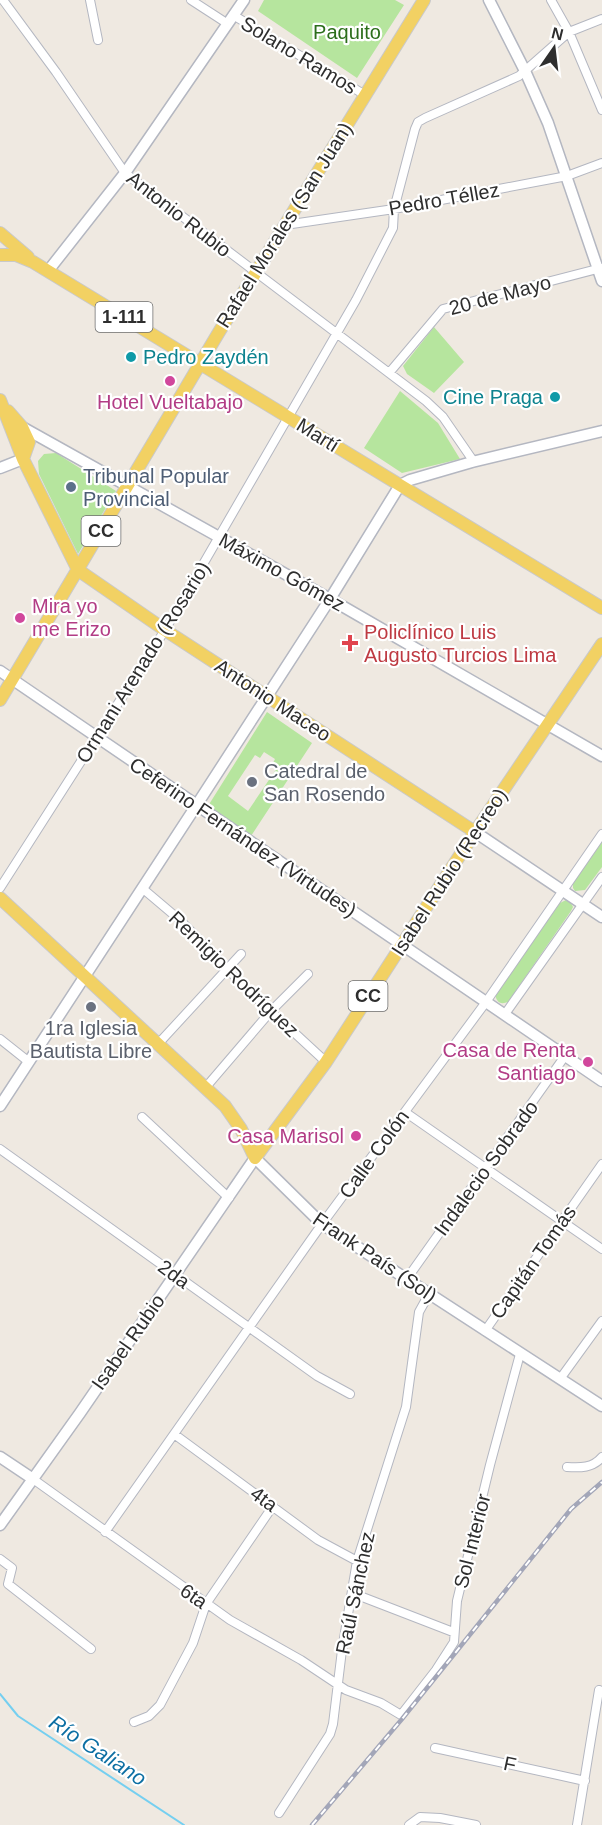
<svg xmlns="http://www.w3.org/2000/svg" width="602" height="1825" viewBox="0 0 602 1825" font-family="Arial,sans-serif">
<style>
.green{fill:#b6e59e;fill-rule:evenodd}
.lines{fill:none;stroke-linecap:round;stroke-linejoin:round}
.stream{stroke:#75cff0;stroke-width:2}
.street-casing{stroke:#b4b7c1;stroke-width:10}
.secondary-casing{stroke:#b4b7c1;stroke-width:13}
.primary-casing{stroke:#c9c9c9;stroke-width:14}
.street{stroke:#fff;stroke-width:8}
.secondary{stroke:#fff;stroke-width:10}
.primary{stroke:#f2d163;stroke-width:12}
.rail-casing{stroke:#a3a6b8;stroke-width:4.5}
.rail{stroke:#fff;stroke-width:2;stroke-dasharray:7;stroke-linecap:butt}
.culture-dot{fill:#0f9aa8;stroke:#fff;stroke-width:2}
.hotel-dot{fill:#d1479c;stroke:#fff;stroke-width:2}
.service-dot{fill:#5c6f8a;stroke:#fff;stroke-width:2}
.health-dot{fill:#e0444e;stroke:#fff;stroke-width:2}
.worship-dot{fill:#6b7280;stroke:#fff;stroke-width:2}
.labels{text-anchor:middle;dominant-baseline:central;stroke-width:4.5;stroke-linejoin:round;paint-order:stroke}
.shield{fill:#fff;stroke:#6d6d6d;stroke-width:1.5}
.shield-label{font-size:18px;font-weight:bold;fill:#2e2e2e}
.park-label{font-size:20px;fill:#2c6e1b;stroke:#fff}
.street-label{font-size:20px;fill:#2e2e2e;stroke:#fff}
.culture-label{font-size:20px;fill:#0d838f;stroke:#fff;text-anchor:start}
.hotel-label{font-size:20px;fill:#b23c85;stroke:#fff;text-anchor:end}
.service-label{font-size:20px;fill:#4e5e75;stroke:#fff;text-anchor:start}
.health-label{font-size:20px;fill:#be3a42;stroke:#fff;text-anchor:start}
.worship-label{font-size:20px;fill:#5b616d;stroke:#fff;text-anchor:start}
.water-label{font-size:21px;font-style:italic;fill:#0d6fa3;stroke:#fff}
</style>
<rect width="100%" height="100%" fill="#efe9e1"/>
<path class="green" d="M 264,0 L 395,0 L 404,5 L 357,78 L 258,11 Z
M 434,327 L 464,362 L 434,393 L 407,374 L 403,366 Z
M 400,391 L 438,423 L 460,459 L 402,473 L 364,448 Z
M 56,453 L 116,491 L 78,554 L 39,474 L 38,461 L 44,454 Z
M 267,712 L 312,743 L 251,836 L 208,806 ZM 264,752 L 275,759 L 272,765 L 277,768 L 248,811 L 228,796 L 255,755 L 260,758 Z
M 602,842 L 602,867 L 585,890 L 575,891 L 573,888 L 573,883 Z
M 566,900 L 571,903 L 573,907 L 571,911 L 508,1002 C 500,1005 496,1002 495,993 L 560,903 Z"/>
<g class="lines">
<path class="stream" d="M 0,1694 L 18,1716 L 184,1825"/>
<defs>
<path id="street" d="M 3,0 L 56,72 L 125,173 L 426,401 L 443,417 L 474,462
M 90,0 L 98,40
M 191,0 L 228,24
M 551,0 L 569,32 L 602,110
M 233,15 L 365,95
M 285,225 L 394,209 L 567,176 L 602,163
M 389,373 L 443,309 L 601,268
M 0,888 L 165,630 L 356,300 L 393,228 L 394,209 L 415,129 L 418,122 L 425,118 L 519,76 L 569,32 L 602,19
M 142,888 L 181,921 L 246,988 L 326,1062
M 505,1014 L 602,877
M 0,1039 L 29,1062
M 158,1044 L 241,954
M 206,1087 L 271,1011 L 308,974
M 405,1112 L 602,1249
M 142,1117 L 229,1198
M 0,1149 L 317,1376 L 350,1394
M 406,1280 L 565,1056
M 485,1331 L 602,1164
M 560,1379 L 602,1321
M 174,1434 L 318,1540 L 357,1561
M 567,1467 C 580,1468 593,1468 602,1457
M 33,1479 L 230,1620 L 301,1660 L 346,1690 L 381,1703 L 401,1715 L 436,1670 L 454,1642 L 457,1601 L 490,1465 L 520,1354
M 105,1532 L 322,1224 L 486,1002 L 602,834
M 0,1559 L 12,1568 L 8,1584 L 91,1649
M 352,1593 L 453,1632
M 134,1722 L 149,1716 L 160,1705 L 193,1643 L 206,1604 L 273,1506
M 435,1748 L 585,1781
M 279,1813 L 330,1734 L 333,1724 L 342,1650 L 357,1561 L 406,1407 L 419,1312 L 429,1294
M 409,1825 L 420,1817 L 440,1818 L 476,1825
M 577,1825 L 599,1690"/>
<path id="secondary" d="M 489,0 L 525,71 L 548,123 L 602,281
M 48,271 L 125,173 L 244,0
M 22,427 L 330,599 L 602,756
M 0,468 L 23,459
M 0,671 L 602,1081
M 475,832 L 602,917
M 0,1106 L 196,806 L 330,599 L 400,485 L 410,480 L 472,462 L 602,431
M 0,1457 L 33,1479
M 0,1525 L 80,1413 L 255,1158 L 322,1224 L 602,1406"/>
<path id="primary" d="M 0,233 L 28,257
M 0,255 L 16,255 L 33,262 L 602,608
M 0,400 L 23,459 L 78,570 L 165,630 L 475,832
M 8,411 L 22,427 L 29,442 L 23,459
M 0,700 L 219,332 L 424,0
M 0,898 L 225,1106 L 241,1129 L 255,1158 L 326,1062 L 475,832 L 602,644"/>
</defs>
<use href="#street" class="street-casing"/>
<use href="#secondary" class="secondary-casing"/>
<use href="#primary" class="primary-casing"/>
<use href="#street" class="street"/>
<use href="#secondary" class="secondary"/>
<use href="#primary" class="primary"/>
<defs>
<path id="rail" d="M 312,1825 L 402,1719 L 571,1509 L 602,1482"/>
</defs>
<use href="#rail" class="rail-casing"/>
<use href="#rail" class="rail"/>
</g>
<g class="culture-dot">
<circle cx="131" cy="357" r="6"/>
<circle cx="555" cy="397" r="6"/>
</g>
<g class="hotel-dot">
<circle cx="170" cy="381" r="6"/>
<circle cx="20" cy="618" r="6"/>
<circle cx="588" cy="1062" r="6"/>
<circle cx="356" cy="1136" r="6"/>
</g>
<circle class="service-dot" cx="71" cy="487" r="6"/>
<path class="health-dot" d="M347 634h6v6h6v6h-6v6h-6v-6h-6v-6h6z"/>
<g class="worship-dot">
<circle cx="252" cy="782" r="6"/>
<circle cx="91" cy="1007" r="6"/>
</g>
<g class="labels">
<g class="shield">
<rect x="95.5" y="302" width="57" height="30" rx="4.5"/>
<rect x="81.5" y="516" width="39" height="30" rx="4.5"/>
<rect x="348.5" y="981" width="39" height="30" rx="4.5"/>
</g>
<g class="shield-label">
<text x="124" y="317">1-111</text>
<text x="101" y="531">CC</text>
<text x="368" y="996">CC</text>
</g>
<g class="park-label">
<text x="347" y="32">Paquito</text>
</g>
<g class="street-label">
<text transform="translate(299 55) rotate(31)">Solano Ramos</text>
<text transform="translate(444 199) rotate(-10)">Pedro Téllez</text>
<text transform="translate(179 214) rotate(38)">Antonio Rubio</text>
<text transform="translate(284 225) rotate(-58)">Rafael Morales (San Juan)</text>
<text transform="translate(500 295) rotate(-15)">20 de Mayo</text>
<text transform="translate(318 435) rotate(32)">Martí</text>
<text transform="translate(282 572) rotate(29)">Máximo Gómez</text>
<text transform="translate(143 662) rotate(-58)">Ormani Arenado (Rosario)</text>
<text transform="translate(273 700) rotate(33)">Antonio Maceo</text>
<text transform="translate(243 837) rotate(34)">Ceferino Fernández (Virtudes)</text>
<text transform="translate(449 872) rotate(-57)">Isabel Rubio (Recreo)</text>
<text transform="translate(234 974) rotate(44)">Remigio Rodríguez</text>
<text transform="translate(374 1154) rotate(-54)">Calle Colón</text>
<text transform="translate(486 1168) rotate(-54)">Indalecio Sobrado</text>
<text transform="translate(375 1257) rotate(34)">Frank País (Sol)</text>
<text transform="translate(533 1262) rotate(-55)">Capitán Tomás</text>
<text transform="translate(174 1274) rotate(36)">2da</text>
<text transform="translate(128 1342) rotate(-55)">Isabel Rubio</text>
<text transform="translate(264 1499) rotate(36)">4ta</text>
<text transform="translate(472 1541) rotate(-76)">Sol Interior</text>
<text transform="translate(355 1593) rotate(-78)">Raúl Sánchez</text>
<text transform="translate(194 1596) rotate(35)">6ta</text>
<text transform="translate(510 1764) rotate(12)">F</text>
</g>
<g class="culture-label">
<text x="143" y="357">Pedro Zaydén</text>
<text x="543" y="397" text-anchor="end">Cine Praga</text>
</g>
<g class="hotel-label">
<text x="170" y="402" text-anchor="middle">Hotel Vueltabajo</text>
<text x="32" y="606" text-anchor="start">Mira yo<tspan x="32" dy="23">me Erizo</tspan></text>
<text x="576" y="1050">Casa de Renta<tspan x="576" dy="23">Santiago</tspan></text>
<text x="344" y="1136">Casa Marisol</text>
</g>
<g class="service-label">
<text x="83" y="476">Tribunal Popular<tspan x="83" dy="23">Provincial</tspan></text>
</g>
<g class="health-label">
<text x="364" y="632">Policlínico Luis<tspan x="364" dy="23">Augusto Turcios Lima</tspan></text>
</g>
<g class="worship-label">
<text x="264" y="771">Catedral de<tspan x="264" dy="23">San Rosendo</tspan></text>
<text x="91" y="1028" text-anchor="middle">1ra Iglesia<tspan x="91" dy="23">Bautista Libre</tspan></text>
</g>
<g class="water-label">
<text transform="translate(98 1750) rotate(33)">Río Galiano</text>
</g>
</g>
<g transform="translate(554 48) rotate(14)" stroke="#ffffff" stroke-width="4.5" paint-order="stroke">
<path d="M0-4.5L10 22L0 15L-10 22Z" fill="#2e2e2e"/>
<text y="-9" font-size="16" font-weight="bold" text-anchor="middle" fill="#2e2e2e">N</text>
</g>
</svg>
